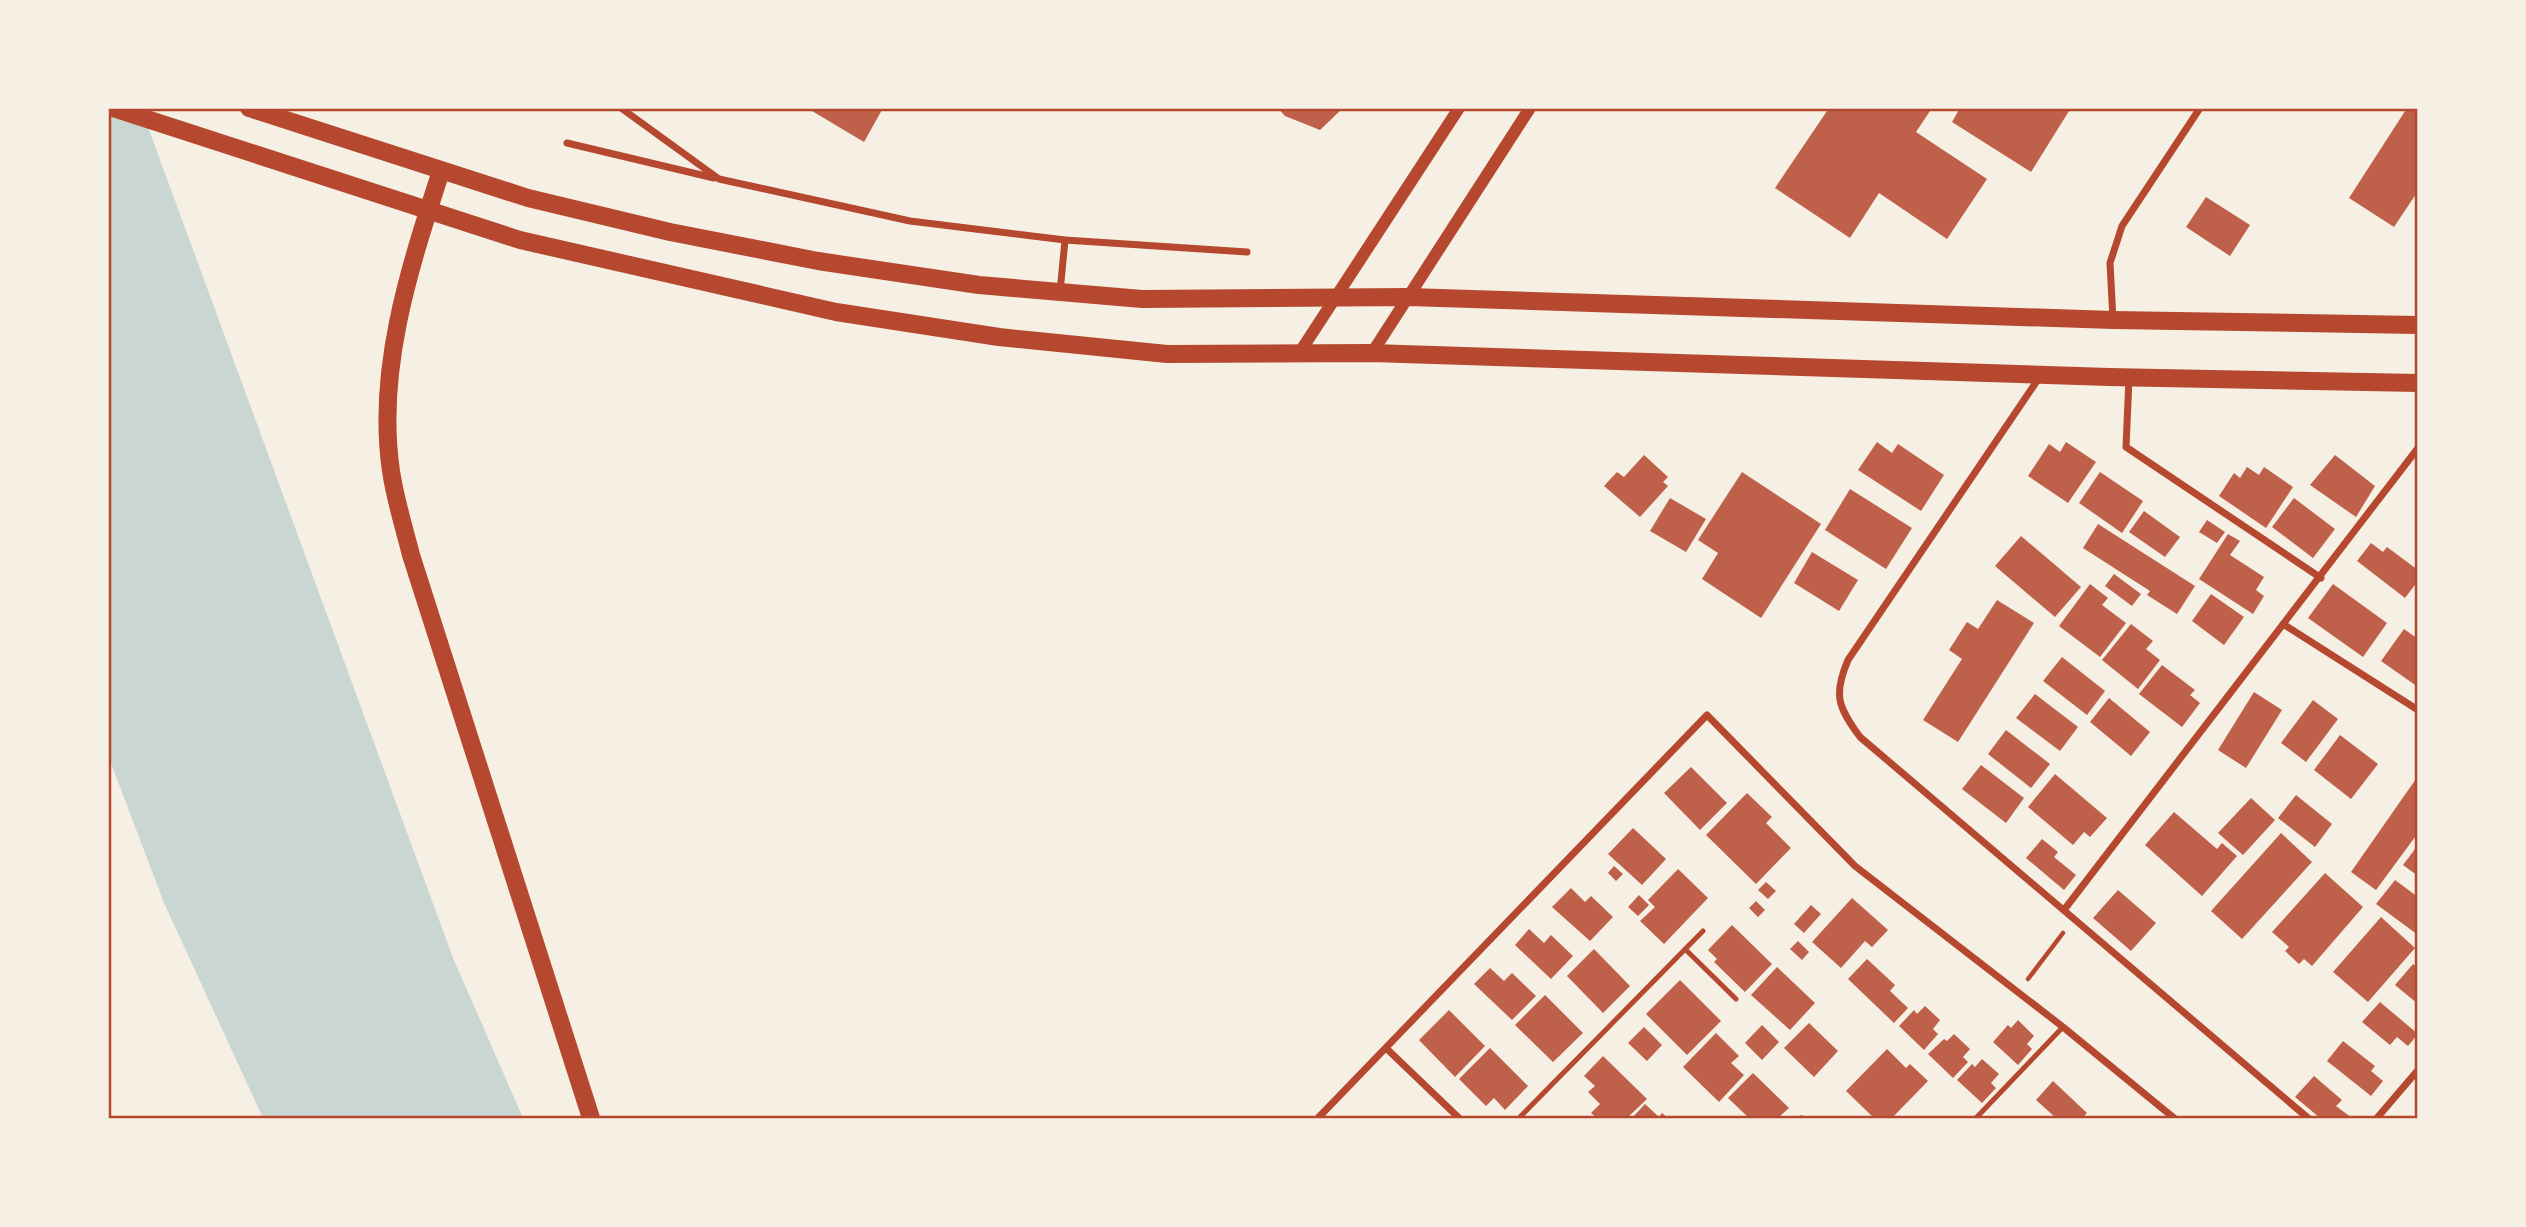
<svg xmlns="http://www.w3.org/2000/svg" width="2526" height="1227" viewBox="0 0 2526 1227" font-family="'PT Sans',sans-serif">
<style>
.water{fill:#c9d6d2}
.building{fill:#bf614a}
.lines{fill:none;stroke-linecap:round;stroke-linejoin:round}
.path{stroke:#b5482f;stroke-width:4.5}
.service{stroke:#b5482f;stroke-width:5}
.minor{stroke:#b5482f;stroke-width:7}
.tertiary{stroke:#b5482f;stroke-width:12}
.primary{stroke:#b5482f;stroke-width:18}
.neatline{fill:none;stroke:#b5482f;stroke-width:2.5}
</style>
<rect width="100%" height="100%" fill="#f6efe4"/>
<path class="water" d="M 141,108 L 453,958 L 523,1118 L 263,1118 L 164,903 L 109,758 L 109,109 Z"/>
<path class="building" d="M 807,108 L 883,108 L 864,142 Z
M 1278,108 L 1343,108 L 1320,130 L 1285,116 Z
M 1829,108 L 1932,108 L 1916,132 L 1987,179 L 1947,239 L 1879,193 L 1850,238 L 1775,188 Z
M 1960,108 L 2066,108 L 2069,111 L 2031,172 L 1952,122 Z
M 2407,108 L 2418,108 L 2418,191 L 2394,227 L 2349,198 Z
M 2206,197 L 2250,225 L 2230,256 L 2186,227 Z
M 1877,442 L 1892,453 L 1898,444 L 1944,475 L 1921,511 L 1858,470 Z
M 2066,442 L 2096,462 L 2068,503 L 2028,476 L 2049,444 L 2060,452 Z
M 1644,455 L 1668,477 L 1663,482 L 1668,486 L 1640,517 L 1604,486 L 1617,472 L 1624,477 Z
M 2335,455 L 2375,486 L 2356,517 L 2310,485 Z
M 2247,467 L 2259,475 L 2264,467 L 2293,487 L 2266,528 L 2219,496 L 2234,473 L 2240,478 Z
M 1742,472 L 1821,524 L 1761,618 L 1702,579 L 1718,553 L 1698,540 Z
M 2100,472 L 2143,501 L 2122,533 L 2079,503 Z
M 1850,489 L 1912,528 L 1886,569 L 1825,530 Z
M 1670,498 L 1706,519 L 1686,552 L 1650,531 Z
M 2294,498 L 2335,529 L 2313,558 L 2272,527 Z
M 2144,511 L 2180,537 L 2165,557 L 2129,532 Z
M 2207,520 L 2225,532 L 2217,543 L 2199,532 Z
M 2098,524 L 2195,586 L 2177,614 L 2147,595 L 2150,591 L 2083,548 Z
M 2228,534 L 2240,541 L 2230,555 L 2264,577 L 2256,590 L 2264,596 L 2253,614 L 2199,579 Z
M 2021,536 L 2081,587 L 2055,617 L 1995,566 Z
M 2371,543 L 2383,552 L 2387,547 L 2418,570 L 2418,581 L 2405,598 L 2357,561 Z
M 1812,552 L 1858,580 L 1839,611 L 1794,583 Z
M 2114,574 L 2141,594 L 2132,606 L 2105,586 Z
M 2090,584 L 2108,598 L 2102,605 L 2126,623 L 2100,657 L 2059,626 Z
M 2333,584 L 2387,623 L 2363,657 L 2308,618 Z
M 2211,594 L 2244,617 L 2224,645 L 2192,621 Z
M 1997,600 L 2034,623 L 1958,742 L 1923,720 L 1962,659 L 1949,650 L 1967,622 L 1978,629 Z
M 2131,624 L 2153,641 L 2146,649 L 2160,660 L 2138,689 L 2102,660 Z
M 2404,629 L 2418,639 L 2418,687 L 2381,661 Z
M 2062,657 L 2105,691 L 2087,715 L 2043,681 Z
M 2162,665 L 2195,690 L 2190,695 L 2200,703 L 2182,727 L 2139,694 Z
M 2254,692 L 2282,710 L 2246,768 L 2218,750 Z
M 2035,694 L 2078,727 L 2060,751 L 2016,718 Z
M 2109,698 L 2150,732 L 2131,756 L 2090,722 Z
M 2313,700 L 2338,719 L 2306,762 L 2281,743 Z
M 2006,730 L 2050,764 L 2031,788 L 1988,754 Z
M 2340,735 L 2378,764 L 2351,799 L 2314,770 Z
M 1981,765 L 2024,798 L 2006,823 L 1962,789 Z
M 1691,767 L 1727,803 L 1700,830 L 1664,793 Z
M 2055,774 L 2107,818 L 2090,837 L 2084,832 L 2073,845 L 2028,807 Z
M 2418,776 L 2418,833 L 2376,890 L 2351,872 Z
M 1747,793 L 1772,817 L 1766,823 L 1791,848 L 1756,884 L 1706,835 Z
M 2296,795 L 2332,824 L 2315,847 L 2278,818 Z
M 2251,798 L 2275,820 L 2243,855 L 2218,833 Z
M 2174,812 L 2217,849 L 2222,843 L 2237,856 L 2202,896 L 2145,845 Z
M 1633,828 L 1666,859 L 1642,885 L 1608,854 Z
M 2281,833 L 2312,862 L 2242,939 L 2211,911 Z
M 2042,839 L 2058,852 L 2054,857 L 2076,875 L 2064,890 L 2026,858 Z
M 2418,845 L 2418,876 L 2403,865 Z
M 1614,866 L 1623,874 L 1616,881 L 1608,873 Z
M 1678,869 L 1708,898 L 1664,944 L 1640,921 L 1655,907 L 1648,900 Z
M 2325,873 L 2363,907 L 2312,966 L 2304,959 L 2299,964 L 2285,951 L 2289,947 L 2272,932 Z
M 2395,880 L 2418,897 L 2418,935 L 2376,904 Z
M 1766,882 L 1776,891 L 1768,899 L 1758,890 Z
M 1571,888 L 1585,902 L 1591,896 L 1613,917 L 1590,941 L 1552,907 Z
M 2118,890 L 2156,923 L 2131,951 L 2093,918 Z
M 1639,895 L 1649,905 L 1638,916 L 1628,907 Z
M 1852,898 L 1888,930 L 1872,947 L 1865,941 L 1841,968 L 1812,942 Z
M 1756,901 L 1765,910 L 1758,917 L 1749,908 Z
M 1811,905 L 1821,914 L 1804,933 L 1794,924 Z
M 2381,917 L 2415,948 L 2368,1002 L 2333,972 Z
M 1732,925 L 1772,964 L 1745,992 L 1714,962 L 1717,959 L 1708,950 Z
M 1529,929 L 1544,943 L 1551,935 L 1573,956 L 1551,979 L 1515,945 Z
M 1798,941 L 1809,952 L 1802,960 L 1790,949 Z
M 1594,949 L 1630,986 L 1603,1013 L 1567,976 Z
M 1867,959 L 1895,985 L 1890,991 L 1908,1008 L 1894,1023 L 1848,979 Z
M 2413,964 L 2418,968 L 2418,1004 L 2395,985 Z
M 1777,967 L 1815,1003 L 1790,1030 L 1751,995 Z
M 1490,968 L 1504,981 L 1512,973 L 1536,996 L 1512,1020 L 1474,984 Z
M 1680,980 L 1721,1021 L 1687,1055 L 1646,1014 Z
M 1545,995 L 1583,1033 L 1553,1062 L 1515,1025 Z
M 2380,1002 L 2418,1034 L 2408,1046 L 2397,1037 L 2390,1045 L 2362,1022 Z
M 1925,1006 L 1940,1020 L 1933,1029 L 1938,1034 L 1924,1050 L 1899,1026 L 1914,1010 L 1917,1014 Z
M 1449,1010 L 1485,1046 L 1455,1077 L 1419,1040 Z
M 2018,1020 L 2034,1036 L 2027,1044 L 2032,1049 L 2018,1065 L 1993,1042 L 2008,1025 L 2011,1028 Z
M 1809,1023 L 1838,1051 L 1814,1077 L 1784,1048 Z
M 1762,1025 L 1779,1042 L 1762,1060 L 1745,1043 Z
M 1644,1027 L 1662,1045 L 1647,1061 L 1628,1043 Z
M 1716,1033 L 1739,1056 L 1731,1063 L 1744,1075 L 1719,1102 L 1683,1067 Z
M 1954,1034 L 1970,1049 L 1963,1057 L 1968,1062 L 1953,1078 L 1928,1054 L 1944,1039 L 1947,1041 Z
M 2343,1041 L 2375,1066 L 2371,1071 L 2383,1081 L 2371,1096 L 2327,1061 Z
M 1490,1048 L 1528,1086 L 1505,1110 L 1494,1098 L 1486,1106 L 1459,1079 Z
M 1887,1049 L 1906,1068 L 1910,1064 L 1928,1081 L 1892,1118 L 1874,1118 L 1846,1091 Z
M 1603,1056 L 1647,1099 L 1627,1118 L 1597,1118 L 1591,1113 L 1600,1104 L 1588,1092 L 1595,1086 L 1584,1076 Z
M 1982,1059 L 1999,1074 L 1991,1083 L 1996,1088 L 1982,1103 L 1957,1080 L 1972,1064 L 1975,1067 Z
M 1753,1073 L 1789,1108 L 1778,1118 L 1749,1118 L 1728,1098 Z
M 2314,1076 L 2342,1100 L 2336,1106 L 2352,1118 L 2320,1118 L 2295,1097 Z
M 2053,1081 L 2087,1113 L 2082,1118 L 2056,1118 L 2036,1100 Z
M 1645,1104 L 1659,1117 L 1662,1113 L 1668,1118 L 1632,1118 Z"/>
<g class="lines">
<path class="path" d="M 2028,979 L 2063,933"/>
<path class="service" d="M 1685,949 L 1736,999
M 1519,1118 L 1703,931
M 1801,1118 L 1802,1118
M 1976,1118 L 2063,1027"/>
<path class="minor" d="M 621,108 L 719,179 L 910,221 L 1065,240 L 1060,292
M 567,143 L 714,178
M 1065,240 L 1247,252
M 2113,320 L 2110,263 L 2122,226 L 2200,108
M 2041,375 L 1848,660 C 1833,695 1838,707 1860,737 L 2308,1118
M 2129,378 L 2126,447 L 2321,578
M 2283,624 L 2418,710
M 2064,910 L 2418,448
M 1387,1049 L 1459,1118
M 1318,1118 L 1707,715 L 1855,866 L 2063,1027 L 2174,1118
M 2377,1118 L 2418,1070"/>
<path class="tertiary" d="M 1372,353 L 1530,108
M 1298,355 L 1459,108"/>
<path class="primary" d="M 113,108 L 520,240 L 836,312 L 999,337 L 1167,354 L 1372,353 L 2109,377 L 2418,383
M 249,108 L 528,198 L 670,232 L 818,261 L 979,285 L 1142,299 L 1409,297 L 2113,320 L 2418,325
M 441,171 C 410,267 376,369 391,471 C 395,499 404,527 411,555 L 591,1118"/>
</g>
<rect width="2526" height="1227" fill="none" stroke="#f6efe4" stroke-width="220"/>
<rect x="110" y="110" width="2306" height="1007" class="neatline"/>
</svg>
